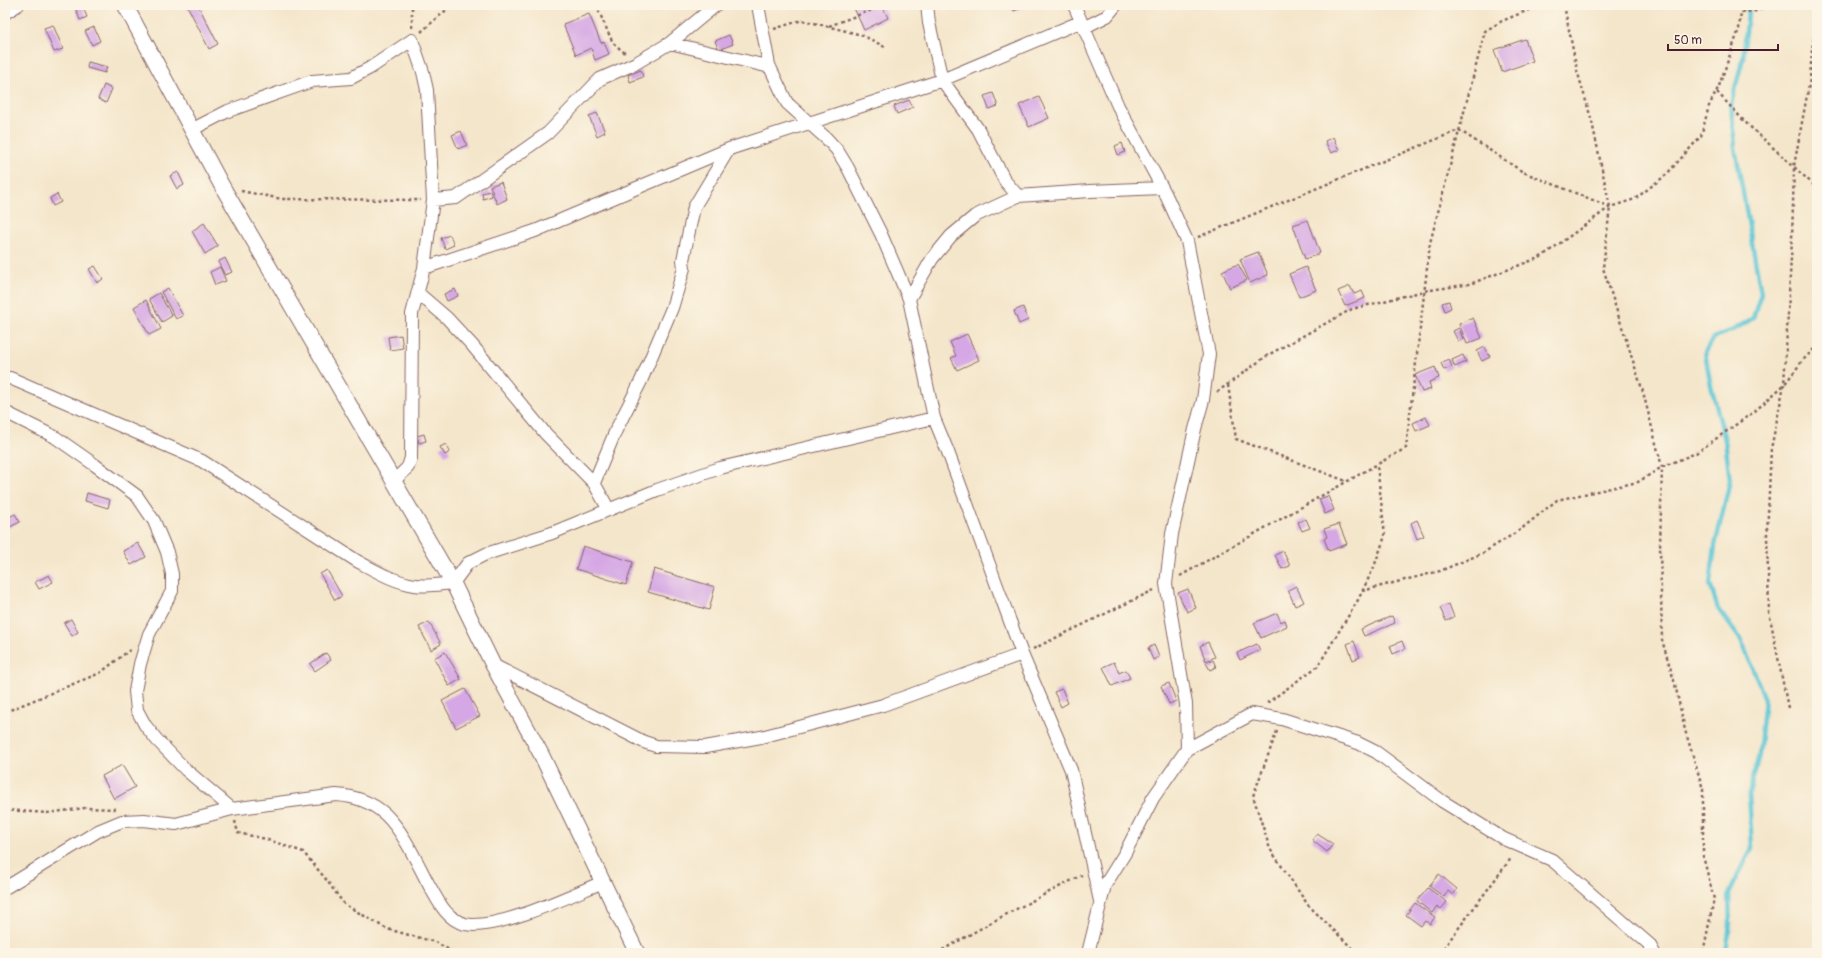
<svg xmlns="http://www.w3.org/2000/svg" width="1822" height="958" viewBox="0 0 1822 958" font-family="Pangolin,sans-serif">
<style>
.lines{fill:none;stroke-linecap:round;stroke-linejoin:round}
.stream{stroke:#5cc6d6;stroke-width:4.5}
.building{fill:#d5a8e5}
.minor-casing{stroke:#866563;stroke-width:14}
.tertiary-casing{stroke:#866563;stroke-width:17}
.path{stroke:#866563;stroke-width:2.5;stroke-dasharray:3 3;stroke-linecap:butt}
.minor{stroke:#fff;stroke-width:12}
.tertiary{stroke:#fff;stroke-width:15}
</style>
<rect width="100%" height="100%" fill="#fcf5e5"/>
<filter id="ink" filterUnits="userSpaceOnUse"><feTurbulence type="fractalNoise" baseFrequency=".025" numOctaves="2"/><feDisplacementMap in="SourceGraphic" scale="8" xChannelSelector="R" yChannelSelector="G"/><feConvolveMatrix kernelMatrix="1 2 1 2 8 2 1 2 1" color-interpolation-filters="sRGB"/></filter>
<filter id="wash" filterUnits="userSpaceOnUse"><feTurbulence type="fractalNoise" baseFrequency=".012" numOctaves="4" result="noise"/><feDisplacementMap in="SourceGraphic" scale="16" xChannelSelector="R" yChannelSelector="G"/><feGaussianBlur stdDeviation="0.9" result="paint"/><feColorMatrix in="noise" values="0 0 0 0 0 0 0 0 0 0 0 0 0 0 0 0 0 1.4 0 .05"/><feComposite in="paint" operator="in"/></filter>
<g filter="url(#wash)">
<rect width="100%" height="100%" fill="#f4e6cb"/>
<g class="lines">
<path class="stream" d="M 1726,953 L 1730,924 L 1729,894 L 1752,848 L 1749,793 L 1759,755 L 1765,699 L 1741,640 L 1718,609 L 1710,584 L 1715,546 L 1730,481 L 1725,440 L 1710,381 L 1705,352 L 1713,338 L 1735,329 L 1753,318 L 1761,293 L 1735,148 L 1731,104 L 1743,58 L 1749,5"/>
</g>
<g id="blocks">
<path class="building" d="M 74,5 L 82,5 L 87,17 L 80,20 Z
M 187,5 L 198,5 L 218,44 L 209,49 Z
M 856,5 L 882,5 L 888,18 L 864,30 L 853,6 Z
M 1011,5 L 1022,5 L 1023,7 L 1014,11 Z
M 589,14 L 601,43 L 604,42 L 609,54 L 595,60 L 591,48 L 576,55 L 563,24 Z
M 53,25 L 63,49 L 54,52 L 44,28 Z
M 94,27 L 100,41 L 92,45 L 85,31 Z
M 729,35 L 733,44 L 719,50 L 715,41 Z
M 1525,39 L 1533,61 L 1502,72 L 1494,50 Z
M 88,62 L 107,67 L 105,73 L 87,68 Z
M 641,70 L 643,77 L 630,82 L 628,75 Z
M 104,85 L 112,89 L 106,103 L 98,99 Z
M 993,93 L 998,106 L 989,109 L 984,96 Z
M 1039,97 L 1049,118 L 1029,127 L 1019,105 Z
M 909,100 L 913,107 L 897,114 L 894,106 Z
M 597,113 L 605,132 L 597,136 L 589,116 Z
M 461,131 L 467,145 L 458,149 L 452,135 Z
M 1333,137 L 1339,150 L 1331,153 L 1325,141 Z
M 1122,143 L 1125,152 L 1118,155 L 1115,146 Z
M 178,172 L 184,185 L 177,189 L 170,176 Z
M 501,182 L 507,199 L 497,204 L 490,186 Z
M 490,191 L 492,196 L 483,199 L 482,193 Z
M 57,194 L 61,202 L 53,206 L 50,198 Z
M 1308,220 L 1320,253 L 1305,259 L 1293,225 Z
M 204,223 L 218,246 L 205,254 L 192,231 Z
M 450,235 L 454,245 L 445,249 L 441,238 Z
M 1258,252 L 1268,275 L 1250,283 L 1240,259 Z
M 225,258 L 232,272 L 225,275 L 218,262 Z
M 1238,264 L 1247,280 L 1230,288 L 1222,271 Z
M 95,266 L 103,279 L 97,283 L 89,269 Z
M 220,267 L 226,281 L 215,285 L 210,272 Z
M 1306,267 L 1316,290 L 1299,297 L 1289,274 Z
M 1350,286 L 1354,294 L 1362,291 L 1365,298 L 1345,306 L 1338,291 Z
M 168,288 L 183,316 L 176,319 L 161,292 Z
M 455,289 L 458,296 L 447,301 L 444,294 Z
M 159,293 L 172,316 L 162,322 L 149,299 Z
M 146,300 L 161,329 L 149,335 L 134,307 Z
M 1449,301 L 1451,308 L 1445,311 L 1442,303 Z
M 1023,307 L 1028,320 L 1019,324 L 1014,311 Z
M 1473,318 L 1482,338 L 1467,344 L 1459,324 Z
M 1459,328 L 1463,339 L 1458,341 L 1453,331 Z
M 967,334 L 979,360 L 957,370 L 951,358 L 956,356 L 950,342 Z
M 401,335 L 403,348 L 390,350 L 388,337 Z
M 1485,347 L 1490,357 L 1482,361 L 1477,351 Z
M 1463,355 L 1466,362 L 1455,367 L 1452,360 Z
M 1449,359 L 1452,367 L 1444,370 L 1441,363 Z
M 1435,367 L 1439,378 L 1429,382 L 1431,389 L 1422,392 L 1415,375 Z
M 1426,417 L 1430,425 L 1416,431 L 1413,423 Z
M 424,434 L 426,441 L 419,443 L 417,436 Z
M 446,444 L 450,452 L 445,455 L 440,447 Z
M 87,493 L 110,500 L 108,508 L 85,501 Z
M 1328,496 L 1334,510 L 1325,514 L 1319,499 Z
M 15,514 L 20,522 L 8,528 L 5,519 Z
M 1306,519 L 1310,528 L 1302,531 L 1298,522 Z
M 1417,520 L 1424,536 L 1417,539 L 1411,523 Z
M 1339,524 L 1347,544 L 1329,551 L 1324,539 L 1327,537 L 1324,529 Z
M 138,543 L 146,557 L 131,565 L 123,551 Z
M 583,546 L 633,562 L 626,585 L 576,569 Z
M 1283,551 L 1290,566 L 1282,569 L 1275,555 Z
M 654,569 L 715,587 L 709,610 L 648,592 Z
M 327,570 L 342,596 L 335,600 L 320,574 Z
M 49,575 L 53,582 L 39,589 L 35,582 Z
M 1296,586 L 1304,602 L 1295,606 L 1288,590 Z
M 1188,589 L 1196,608 L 1187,612 L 1178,593 Z
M 1449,604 L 1454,617 L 1446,621 L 1440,608 Z
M 1277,613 L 1281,622 L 1285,620 L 1287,626 L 1261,638 L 1254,623 Z
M 1392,616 L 1395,623 L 1364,636 L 1361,629 Z
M 71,619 L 78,632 L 72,636 L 64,623 Z
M 429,622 L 441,644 L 431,650 L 419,627 Z
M 1354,641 L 1360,657 L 1353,660 L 1347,644 Z
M 1402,641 L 1405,649 L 1393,654 L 1390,646 Z
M 1208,642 L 1215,657 L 1206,661 L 1200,646 Z
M 1257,644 L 1260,650 L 1240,660 L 1237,653 Z
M 1154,645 L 1159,657 L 1153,660 L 1148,648 Z
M 445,652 L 461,679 L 449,686 L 434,658 Z
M 326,653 L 331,660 L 315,671 L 310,664 Z
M 1213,660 L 1216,667 L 1210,670 L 1206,663 Z
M 1114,662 L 1119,673 L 1126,670 L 1130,678 L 1112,686 L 1103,667 Z
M 1169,683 L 1176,701 L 1169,704 L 1161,686 Z
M 465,689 L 480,716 L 456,728 L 442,701 Z
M 1062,689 L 1068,703 L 1061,707 L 1054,692 Z
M 122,765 L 135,787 L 114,799 L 102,776 Z
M 1317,834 L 1333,844 L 1327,852 L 1312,840 Z
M 1439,874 L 1457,889 L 1453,895 L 1448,891 L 1444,897 L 1429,886 Z
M 1428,888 L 1447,902 L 1441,909 L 1437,906 L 1432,913 L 1417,901 Z
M 1415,903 L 1435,917 L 1430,924 L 1425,921 L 1421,926 L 1406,915 Z"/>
</g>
</g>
<g filter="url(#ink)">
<use href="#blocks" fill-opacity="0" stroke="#866563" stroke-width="1"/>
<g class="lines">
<defs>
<path id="minor" d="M 758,5 L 769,65 L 787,103 L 827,139 L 837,150 L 848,168 L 881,234 L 909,299 L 934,418 L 948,452 L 1022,654 L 1071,770 L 1100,901
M 927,5 L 929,23 L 942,80 L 978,129 L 1005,181 L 1018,196 L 1090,191 L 1162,188
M 1074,5 L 1118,106 L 1165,193 L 1187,241 L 1209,354 L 1203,400 L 1195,429 L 1172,534 L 1166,584 L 1186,704 L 1187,749 L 1153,798 L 1125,853 L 1105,885 L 1088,953
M 5,13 L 18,5
M 1083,28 L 1107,16 L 1116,5
M 670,43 L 770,67
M 191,130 L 228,111 L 312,81 L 351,78 L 370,68 L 412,40 L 423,72 L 427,90 L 433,200 L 424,268 L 412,314 L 411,458 L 408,467 L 394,481
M 433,200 L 456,198 L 466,191 L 548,133 L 600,79 L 636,63 L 670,43 L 716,5
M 424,268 L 535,231 L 729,149
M 418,293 L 447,318 L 472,345 L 545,433 L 594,483
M 909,299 L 932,259 L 951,236 L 975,216 L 1018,196
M 5,378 L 10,378 L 202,461 L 357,561 C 376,571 394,582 415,585 C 427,587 441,584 453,583 L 468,563 L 486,554 L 552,533 L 657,490 L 720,468 L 934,418
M 5,412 L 55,437 L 95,465 L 137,496 L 154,521 L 167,552 L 172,574 L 172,591 L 149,634 L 140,664 L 135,691 L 137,710 L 145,725 L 157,740 L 186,770 L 232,809
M 609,510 L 594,483 L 616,430 L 641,381 L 672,308 L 684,268 L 683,260 L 694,207 L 729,149 L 942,80 L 1080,22
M 493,665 L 644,742 L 656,746 L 705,747 L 761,737 L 883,705 L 1022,654
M 1187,749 L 1252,714 L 1282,719 L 1358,743 L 1376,752 L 1442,801 L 1504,839 L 1552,860 L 1628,926 L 1649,944 L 1654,953
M 5,888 L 98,831 L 122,821 L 144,820 L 176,824 L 232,809 L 336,795 C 354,796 372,802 386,815 C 405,834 416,861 429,885 C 435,895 440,907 449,915 C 456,922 464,925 473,925 C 509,925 569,896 603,882"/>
<path id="tertiary" d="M 125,5 L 222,186 L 453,583 L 493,665 L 541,754 L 637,953"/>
</defs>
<use href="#minor" class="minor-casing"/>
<use href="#tertiary" class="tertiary-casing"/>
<path class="path" d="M 596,5 L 613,43 L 625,53
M 1564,5 L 1577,70 L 1592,122 L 1610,207 L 1603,268 L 1643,392 L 1662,467 L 1660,547 L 1662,640 L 1675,684 L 1685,730 L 1703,789 L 1703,856 L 1714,899 L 1703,953
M 829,26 L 885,5
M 412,28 L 412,5
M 774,29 L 802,20 L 862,35 L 885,47
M 421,32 L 452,5
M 1717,92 L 1745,122 L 1817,188
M 241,191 L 282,199 L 421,200
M 1198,237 L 1459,130 L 1523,172 L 1610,207
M 1228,385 L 1236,439 L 1346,481
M 1217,392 L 1268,355 L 1352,309 L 1424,291 L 1470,284 L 1541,257 L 1610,207 L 1635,199 L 1666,175 L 1701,136 L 1709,106 L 1719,86 L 1739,29 L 1741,12 L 1758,11 L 1766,5
M 1180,576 L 1406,448 L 1430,243 L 1485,31 L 1502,21 L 1531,9 L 1533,5
M 1362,591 L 1440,571 L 1483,553 L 1520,530 L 1557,500 L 1638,482 L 1662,467 L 1696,453 L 1755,411 L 1784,385 L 1803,360 L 1817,346
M 1033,649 L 1154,590
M 1267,703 L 1318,666 L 1358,600 L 1374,567 L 1385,536 L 1377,465
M 1788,708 L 1769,612 L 1767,535 L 1771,449 L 1784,385 L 1792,240 L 1794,166 L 1810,79 L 1812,50 L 1817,19
M 5,712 L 100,673 L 131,649
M 1277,731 L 1253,796 L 1270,849 L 1308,905 L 1357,953
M 5,810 L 47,813 L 85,808 L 116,809
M 235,821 L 238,833 L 266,839 L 303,852 L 325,878 L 344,904 L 387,929 L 435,942 L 455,953
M 937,953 L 1003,916 L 1082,875
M 1440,953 L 1512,857"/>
<use href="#minor" class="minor"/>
<use href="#tertiary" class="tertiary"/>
</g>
</g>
<rect width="1822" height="958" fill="none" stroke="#fcf5e5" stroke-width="20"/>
<path d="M1668 44v6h110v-6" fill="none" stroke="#4a1f2b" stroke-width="2"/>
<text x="1674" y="44" font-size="12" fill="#4a1f2b" stroke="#fcf5e5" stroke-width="3" paint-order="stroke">50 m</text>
</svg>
